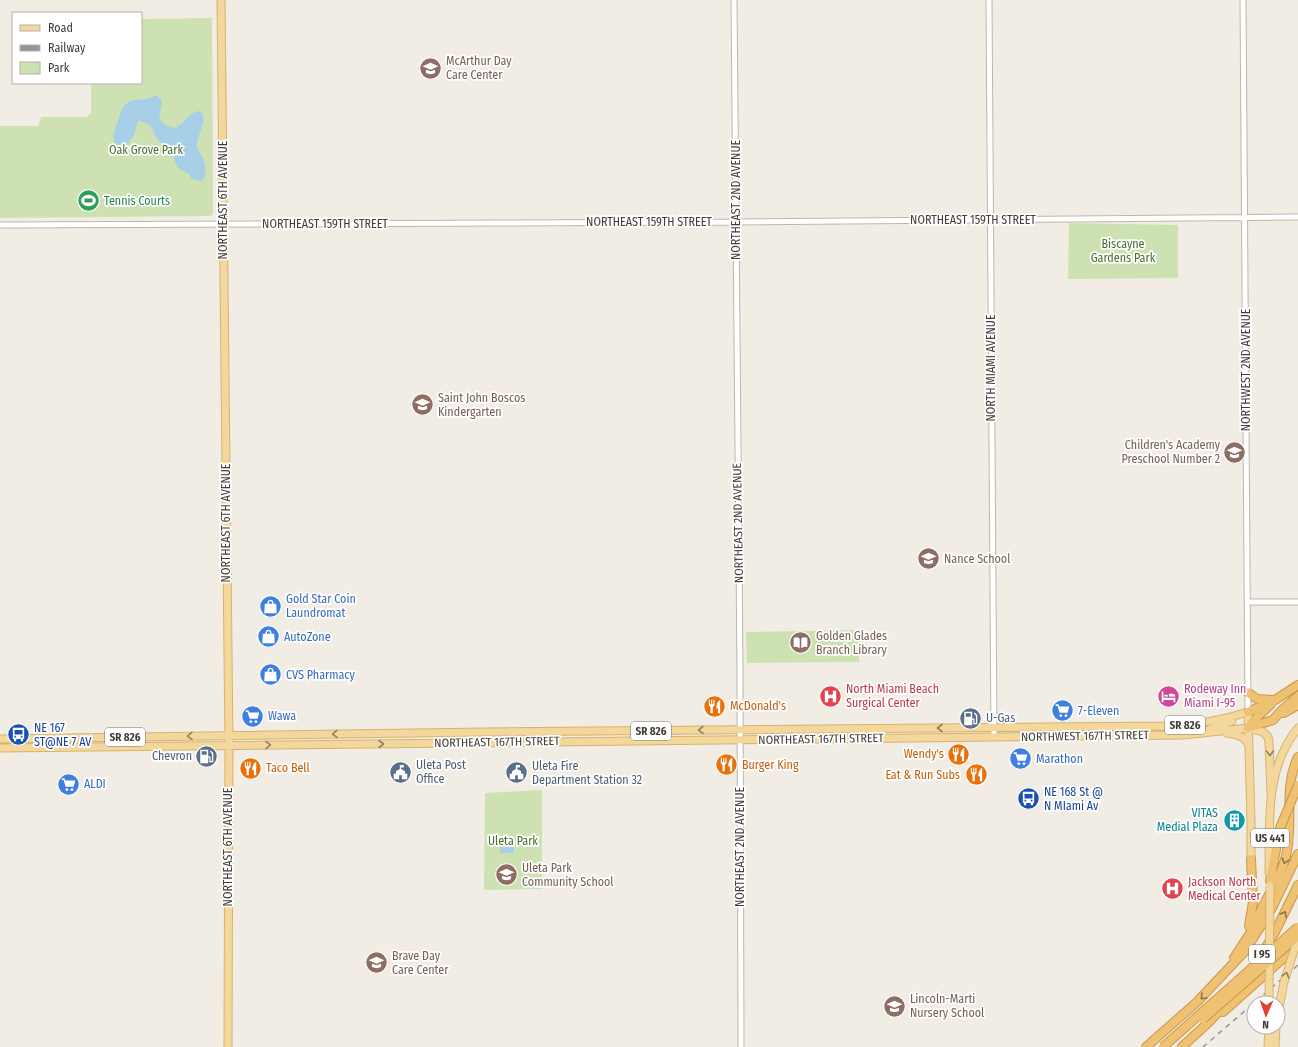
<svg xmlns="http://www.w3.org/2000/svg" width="1298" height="1047" viewBox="0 0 1298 1047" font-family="'Fira Sans Condensed',sans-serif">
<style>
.green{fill:#cde1b2}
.water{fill:#a7cfe8}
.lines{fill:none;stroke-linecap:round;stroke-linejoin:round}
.minor-casing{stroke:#beb7ac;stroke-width:7}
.major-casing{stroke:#d6b36e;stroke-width:9}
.highway-casing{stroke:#cc9644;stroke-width:10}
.minor{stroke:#fff;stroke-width:5}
.major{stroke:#f3d79c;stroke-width:7}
.highway{stroke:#eec173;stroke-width:8}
.rail{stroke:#949494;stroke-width:1.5;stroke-dasharray:5 5;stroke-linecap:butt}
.major-bridge-casing{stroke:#d6b36e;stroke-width:9;stroke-linecap:butt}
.highway-bridge-casing{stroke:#cc9644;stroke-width:10;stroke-linecap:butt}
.major-bridge{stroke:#f3d79c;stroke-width:7}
.highway-bridge{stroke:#eec173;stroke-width:8}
.oneway{stroke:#928263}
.oneway2{stroke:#87724e}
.labels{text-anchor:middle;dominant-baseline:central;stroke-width:3.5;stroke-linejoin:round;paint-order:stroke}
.shield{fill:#fff;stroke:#7b7772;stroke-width:1}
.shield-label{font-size:11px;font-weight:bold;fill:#423d35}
.education-label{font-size:12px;fill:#785e54;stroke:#fff;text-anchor:start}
.park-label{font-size:12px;fill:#496d2f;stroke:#fff}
.street-label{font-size:12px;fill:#423d35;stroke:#fff}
.leisure-label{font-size:12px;fill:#27864d;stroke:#fff;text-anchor:start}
.shop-label{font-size:12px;fill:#366cbe;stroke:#fff;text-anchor:start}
.health-label{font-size:12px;fill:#be3a42;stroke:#fff;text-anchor:start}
.hotel-label{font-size:12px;fill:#b23c85;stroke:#fff;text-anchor:start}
.food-label{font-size:12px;fill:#c56008;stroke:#fff;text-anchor:start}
.service-label{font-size:12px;fill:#4e5e75;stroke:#fff;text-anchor:start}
.transit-label{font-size:12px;fill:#164399;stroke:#fff;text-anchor:start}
.culture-label{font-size:12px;fill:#0d838f;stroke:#fff;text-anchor:end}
</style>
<rect width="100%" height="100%" fill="#f1ede5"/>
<path class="green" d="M 212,18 L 213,211 L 212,215 L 209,216 L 0,218 L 0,126 L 38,126 L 41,117 L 87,117 L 91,113 L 91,83 L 141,83 L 141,19 Z
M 1069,223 L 1178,225 L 1178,278 L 1068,279 Z
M 860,630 L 859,662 L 747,663 L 746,632 Z
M 542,790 L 542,889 L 484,890 L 485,793 Z"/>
<path class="water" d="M 154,96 L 157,96 L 162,100 L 159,119 C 181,141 182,114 199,111 L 203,114 C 206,125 196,136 197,147 C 198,152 201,154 203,158 C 206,165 207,176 202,181 L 192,179 L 189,174 L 178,168 L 168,146 C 158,143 155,136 151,126 L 141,121 L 138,121 L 134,135 L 128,144 C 108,150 113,133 118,121 C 120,116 121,108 126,104 C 135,96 143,103 154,96 Z
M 514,846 L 514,853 L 500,853 L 500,847 Z"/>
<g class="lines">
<defs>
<path id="minor" d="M 734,0 L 740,669 L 741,1047
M 989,0 L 994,737
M 1243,0 L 1248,712
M 0,225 L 736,222 L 1298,217
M 1247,602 L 1298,602"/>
<path id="major" d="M 221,0 L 229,746 L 228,1047
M 1248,712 L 1251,822 L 1251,859
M 1208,730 L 1232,721
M 1227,733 C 1236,735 1244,735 1248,744
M 0,739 L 484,732 L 1173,726 C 1199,724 1223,720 1248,712
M 0,748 L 1183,735 L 1248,728 L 1263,732 L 1268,737 L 1269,742 L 1271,795
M 1269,873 C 1270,824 1264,769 1298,728
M 1268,1047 L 1269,1027
M 1275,1047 L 1276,1027"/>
<path id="highway" d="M 1247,692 L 1257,699 L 1273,700
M 1248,712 L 1275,700 L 1298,685
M 1284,713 L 1298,705
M 1248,728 L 1273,720 L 1281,711 L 1298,696
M 1248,728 L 1253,721 L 1271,704
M 1270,881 L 1280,828
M 1249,926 L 1253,902 L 1251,859
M 1234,958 C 1239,950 1244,943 1249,935 C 1255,925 1259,913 1265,902 C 1273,887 1282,873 1286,856 C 1294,823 1283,787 1298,757
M 1256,963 L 1275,932 L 1298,885
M 1223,1012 L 1298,945
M 1146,1047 L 1197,1002 L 1245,951 L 1272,908 L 1298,854
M 1182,1047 L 1211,1020 L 1227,1002"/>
</defs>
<use href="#minor" class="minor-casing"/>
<use href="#major" class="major-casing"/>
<use href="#highway" class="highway-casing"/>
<use href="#minor" class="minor"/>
<use href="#major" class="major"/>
<use href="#highway" class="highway"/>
<path class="rail" d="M 1203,1047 L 1298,965"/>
<defs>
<path id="major-bridge" d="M 1269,1003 L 1270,886
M 1278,1013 L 1284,982 L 1298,938"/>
<path id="highway-bridge" d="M 1280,828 L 1298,785
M 1203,1019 L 1298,936
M 1163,1047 L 1298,927"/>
</defs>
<use href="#major-bridge" class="major-bridge-casing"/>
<use href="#highway-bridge" class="highway-bridge-casing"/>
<use href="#major-bridge" class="major-bridge"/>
<use href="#highway-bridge" class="highway-bridge"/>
</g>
<defs><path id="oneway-chevron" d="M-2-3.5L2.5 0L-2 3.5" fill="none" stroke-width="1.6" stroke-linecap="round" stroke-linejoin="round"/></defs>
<g class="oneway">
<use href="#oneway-chevron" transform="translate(940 728) rotate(180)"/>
<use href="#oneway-chevron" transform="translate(701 730) rotate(179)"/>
<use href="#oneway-chevron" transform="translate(335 734) rotate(179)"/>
<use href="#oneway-chevron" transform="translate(190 736) rotate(179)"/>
<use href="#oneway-chevron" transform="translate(381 744)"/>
<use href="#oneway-chevron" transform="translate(268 745) rotate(-1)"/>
<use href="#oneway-chevron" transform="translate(1270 753) rotate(90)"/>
<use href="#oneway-chevron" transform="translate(1286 975) rotate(-73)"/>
</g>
<g class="oneway2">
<use href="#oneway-chevron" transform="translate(1285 861) rotate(107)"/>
<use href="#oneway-chevron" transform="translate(1284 914) rotate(-63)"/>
<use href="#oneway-chevron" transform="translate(1203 997) rotate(135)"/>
</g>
<defs>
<symbol id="school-disc" viewBox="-11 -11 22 22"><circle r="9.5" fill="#8d6e63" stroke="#fff"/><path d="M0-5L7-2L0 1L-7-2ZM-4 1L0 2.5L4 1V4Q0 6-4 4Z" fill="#fff"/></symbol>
<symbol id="stadium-disc" viewBox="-11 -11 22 22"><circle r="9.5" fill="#2e9e5b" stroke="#fff"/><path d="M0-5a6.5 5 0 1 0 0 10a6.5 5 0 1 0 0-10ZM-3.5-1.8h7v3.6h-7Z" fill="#fff"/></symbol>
<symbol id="shop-disc" viewBox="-11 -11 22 22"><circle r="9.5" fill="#3f7fe0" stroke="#fff"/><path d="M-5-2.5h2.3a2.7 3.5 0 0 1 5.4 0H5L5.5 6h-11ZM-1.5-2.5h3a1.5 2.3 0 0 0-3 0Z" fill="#fff"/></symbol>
<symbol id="library-disc" viewBox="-11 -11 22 22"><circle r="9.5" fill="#8d6e63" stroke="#fff"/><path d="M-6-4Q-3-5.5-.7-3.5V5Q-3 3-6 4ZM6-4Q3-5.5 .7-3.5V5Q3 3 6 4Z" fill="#fff"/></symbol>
<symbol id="hospital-disc" viewBox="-11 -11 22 22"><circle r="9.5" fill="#e0444e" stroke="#fff"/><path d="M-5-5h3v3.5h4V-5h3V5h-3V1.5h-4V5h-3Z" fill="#fff"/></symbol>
<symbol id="hotel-disc" viewBox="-11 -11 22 22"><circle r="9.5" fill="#d1479c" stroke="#fff"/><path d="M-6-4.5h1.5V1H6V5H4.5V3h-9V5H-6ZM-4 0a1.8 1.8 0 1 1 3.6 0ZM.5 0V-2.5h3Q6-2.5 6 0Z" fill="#fff"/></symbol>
<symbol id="restaurant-disc" viewBox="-11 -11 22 22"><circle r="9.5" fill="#e8710a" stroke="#fff"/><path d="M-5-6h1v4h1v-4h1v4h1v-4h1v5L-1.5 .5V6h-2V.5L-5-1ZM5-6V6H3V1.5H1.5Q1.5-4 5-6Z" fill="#fff"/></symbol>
<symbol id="supermarket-disc" viewBox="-11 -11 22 22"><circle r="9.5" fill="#3f7fe0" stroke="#fff"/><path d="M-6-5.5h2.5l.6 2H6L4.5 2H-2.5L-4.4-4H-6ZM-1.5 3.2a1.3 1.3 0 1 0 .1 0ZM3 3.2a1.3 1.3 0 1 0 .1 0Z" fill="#fff"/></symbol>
<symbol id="fuel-disc" viewBox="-11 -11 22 22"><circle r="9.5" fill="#5c6f8a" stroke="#fff"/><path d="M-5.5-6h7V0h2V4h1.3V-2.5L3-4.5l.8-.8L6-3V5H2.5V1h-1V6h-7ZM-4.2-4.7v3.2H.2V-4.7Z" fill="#fff"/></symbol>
<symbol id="bus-disc" viewBox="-11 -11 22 22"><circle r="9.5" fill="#1a4fb4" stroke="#fff"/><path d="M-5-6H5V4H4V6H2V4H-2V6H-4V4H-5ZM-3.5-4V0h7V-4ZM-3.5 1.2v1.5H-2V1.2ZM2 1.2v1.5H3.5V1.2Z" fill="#fff"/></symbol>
<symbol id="civic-disc" viewBox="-11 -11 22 22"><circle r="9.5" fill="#5c6f8a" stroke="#fff"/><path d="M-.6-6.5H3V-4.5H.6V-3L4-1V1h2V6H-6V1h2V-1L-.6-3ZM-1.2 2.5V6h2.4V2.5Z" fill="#fff"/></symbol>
<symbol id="building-disc" viewBox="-11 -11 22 22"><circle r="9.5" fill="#0f9aa8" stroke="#fff"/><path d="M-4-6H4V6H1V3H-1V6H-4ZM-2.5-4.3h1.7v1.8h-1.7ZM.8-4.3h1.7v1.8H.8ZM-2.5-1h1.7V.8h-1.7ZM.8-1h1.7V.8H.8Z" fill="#fff"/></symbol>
</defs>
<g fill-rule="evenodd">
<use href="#school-disc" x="418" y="56" width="25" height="25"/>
<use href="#stadium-disc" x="76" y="188" width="25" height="25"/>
<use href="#school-disc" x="410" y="392" width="25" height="25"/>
<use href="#school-disc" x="1222" y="440" width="25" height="25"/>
<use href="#school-disc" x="916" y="546" width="25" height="25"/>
<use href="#shop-disc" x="258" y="594" width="25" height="25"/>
<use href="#shop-disc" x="256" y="624" width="25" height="25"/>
<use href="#library-disc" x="788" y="630" width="25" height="25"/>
<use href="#shop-disc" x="258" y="662" width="25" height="25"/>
<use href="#hospital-disc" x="818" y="684" width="25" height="25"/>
<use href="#hotel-disc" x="1156" y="684" width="25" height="25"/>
<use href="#restaurant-disc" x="702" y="694" width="25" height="25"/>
<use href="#supermarket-disc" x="1050" y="698" width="25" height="25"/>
<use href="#supermarket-disc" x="240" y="704" width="25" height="25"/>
<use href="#fuel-disc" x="958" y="706" width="25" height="25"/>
<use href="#bus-disc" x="6" y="722" width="25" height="25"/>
<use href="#restaurant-disc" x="946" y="742" width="25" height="25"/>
<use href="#fuel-disc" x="194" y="744" width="25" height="25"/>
<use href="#supermarket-disc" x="1008" y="746" width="25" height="25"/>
<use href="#restaurant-disc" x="714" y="752" width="25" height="25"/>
<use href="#restaurant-disc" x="238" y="756" width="25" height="25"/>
<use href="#civic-disc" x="388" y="760" width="25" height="25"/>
<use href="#civic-disc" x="504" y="760" width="25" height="25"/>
<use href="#restaurant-disc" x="964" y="762" width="25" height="25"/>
<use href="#supermarket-disc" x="56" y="772" width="25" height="25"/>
<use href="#bus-disc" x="1016" y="786" width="25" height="25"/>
<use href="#building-disc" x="1222" y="808" width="25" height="25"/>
<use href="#school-disc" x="494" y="862" width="25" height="25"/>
<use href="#hospital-disc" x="1160" y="876" width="25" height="25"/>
<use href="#school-disc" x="364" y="950" width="25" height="25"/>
<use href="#school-disc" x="882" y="994" width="25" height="25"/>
</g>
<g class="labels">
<g class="shield">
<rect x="1165" y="716" width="40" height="18" rx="3"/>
<rect x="631" y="722" width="40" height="18" rx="3"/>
<rect x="105" y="728" width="40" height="18" rx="3"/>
<rect x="1251" y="829" width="38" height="18" rx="3"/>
<rect x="1249" y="945" width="26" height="18" rx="3"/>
</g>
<g class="shield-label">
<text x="1185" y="725">SR 826</text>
<text x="651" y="731">SR 826</text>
<text x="125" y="737">SR 826</text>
<text x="1270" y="838">US 441</text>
<text x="1262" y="954">I 95</text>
</g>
<g class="education-label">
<text x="446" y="61">McArthur Day<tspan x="446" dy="14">Care Center</tspan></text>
<text x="438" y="398">Saint John Boscos<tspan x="438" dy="14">Kindergarten</tspan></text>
<text x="1220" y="445" text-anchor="end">Children's Academy<tspan x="1220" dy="14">Preschool Number 2</tspan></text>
<text x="944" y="559">Nance School</text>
<text x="816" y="636">Golden Glades<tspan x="816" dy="14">Branch Library</tspan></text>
<text x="522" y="868">Uleta Park<tspan x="522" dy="14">Community School</tspan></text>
<text x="392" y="956">Brave Day<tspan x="392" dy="14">Care Center</tspan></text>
<text x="910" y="999">Lincoln-Marti<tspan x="910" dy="14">Nursery School</tspan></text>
</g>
<g class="park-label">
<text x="146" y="150">Oak Grove Park</text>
<text x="1123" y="244">Biscayne<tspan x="1123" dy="14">Gardens Park</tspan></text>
<text x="513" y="841">Uleta Park</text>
</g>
<g class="street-label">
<text transform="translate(223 200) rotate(-90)">NORTHEAST 6TH AVENUE</text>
<text transform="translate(736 200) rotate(-90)">NORTHEAST 2ND AVENUE</text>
<text x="973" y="220">NORTHEAST 159TH STREET</text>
<text x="649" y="222">NORTHEAST 159TH STREET</text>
<text x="325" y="224">NORTHEAST 159TH STREET</text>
<text transform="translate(991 368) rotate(-90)">NORTH MIAMI AVENUE</text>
<text transform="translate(1246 370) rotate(-90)">NORTHWEST 2ND AVENUE</text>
<text transform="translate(226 523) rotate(-90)">NORTHEAST 6TH AVENUE</text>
<text transform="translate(738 523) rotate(-91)">NORTHEAST 2ND AVENUE</text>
<text transform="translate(1085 736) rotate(-1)">NORTHWEST 167TH STREET</text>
<text transform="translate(821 739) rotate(-1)">NORTHEAST 167TH STREET</text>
<text transform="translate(497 742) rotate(-1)">NORTHEAST 167TH STREET</text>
<text transform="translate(228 847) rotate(-90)">NORTHEAST 6TH AVENUE</text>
<text transform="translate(740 847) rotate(-90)">NORTHEAST 2ND AVENUE</text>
</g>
<g class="leisure-label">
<text x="104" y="201">Tennis Courts</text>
</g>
<g class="shop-label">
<text x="286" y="599">Gold Star Coin<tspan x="286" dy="14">Laundromat</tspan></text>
<text x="284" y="637">AutoZone</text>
<text x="286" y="675">CVS Pharmacy</text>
<text x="1078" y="711">7-Eleven</text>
<text x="268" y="716">Wawa</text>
<text x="1036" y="759">Marathon</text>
<text x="84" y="784">ALDI</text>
</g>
<g class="health-label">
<text x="846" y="689">North Miami Beach<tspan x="846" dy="14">Surgical Center</tspan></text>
<text x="1188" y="882">Jackson North<tspan x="1188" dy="14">Medical Center</tspan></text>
</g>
<g class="hotel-label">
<text x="1184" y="689">Rodeway Inn<tspan x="1184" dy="14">Miami I-95</tspan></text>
</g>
<g class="food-label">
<text x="730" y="706">McDonald's</text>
<text x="944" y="754" text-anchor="end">Wendy's</text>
<text x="742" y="765">Burger King</text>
<text x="266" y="768">Taco Bell</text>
<text x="960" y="775" text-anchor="end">Eat &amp; Run Subs</text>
</g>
<g class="service-label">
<text x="986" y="718">U-Gas</text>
<text x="192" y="756" text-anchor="end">Chevron</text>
<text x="416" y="765">Uleta Post<tspan x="416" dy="14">Office</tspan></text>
<text x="532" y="766">Uleta Fire<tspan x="532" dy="14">Department Station 32</tspan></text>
</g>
<g class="transit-label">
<text x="34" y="728">NE 167<tspan x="34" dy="14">ST@NE 7 AV</tspan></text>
<text x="1044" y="792">NE 168 St @<tspan x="1044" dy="14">N MIami Av</tspan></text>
</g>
<g class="culture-label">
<text x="1218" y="813">VITAS<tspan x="1218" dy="14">Medial Plaza</tspan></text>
</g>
</g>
<rect x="12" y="12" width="130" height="72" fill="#ffffff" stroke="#b3b1ae"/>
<rect x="20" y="25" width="20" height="6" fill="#f3d79c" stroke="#b3b1ae"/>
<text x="48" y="32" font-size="12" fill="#423d35">Road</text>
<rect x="20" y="45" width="20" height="6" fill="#949494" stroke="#b3b1ae"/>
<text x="48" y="52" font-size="12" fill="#423d35">Railway</text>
<rect x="20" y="62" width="20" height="12" fill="#cde1b2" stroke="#b3b1ae"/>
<text x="48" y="72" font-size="12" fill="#423d35">Park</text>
<g transform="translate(1266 1015) rotate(182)"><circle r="19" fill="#ffffff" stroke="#b3b1ae"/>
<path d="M0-3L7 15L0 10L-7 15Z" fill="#e2402a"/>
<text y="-6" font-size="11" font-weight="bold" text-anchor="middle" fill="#423d35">N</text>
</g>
</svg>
